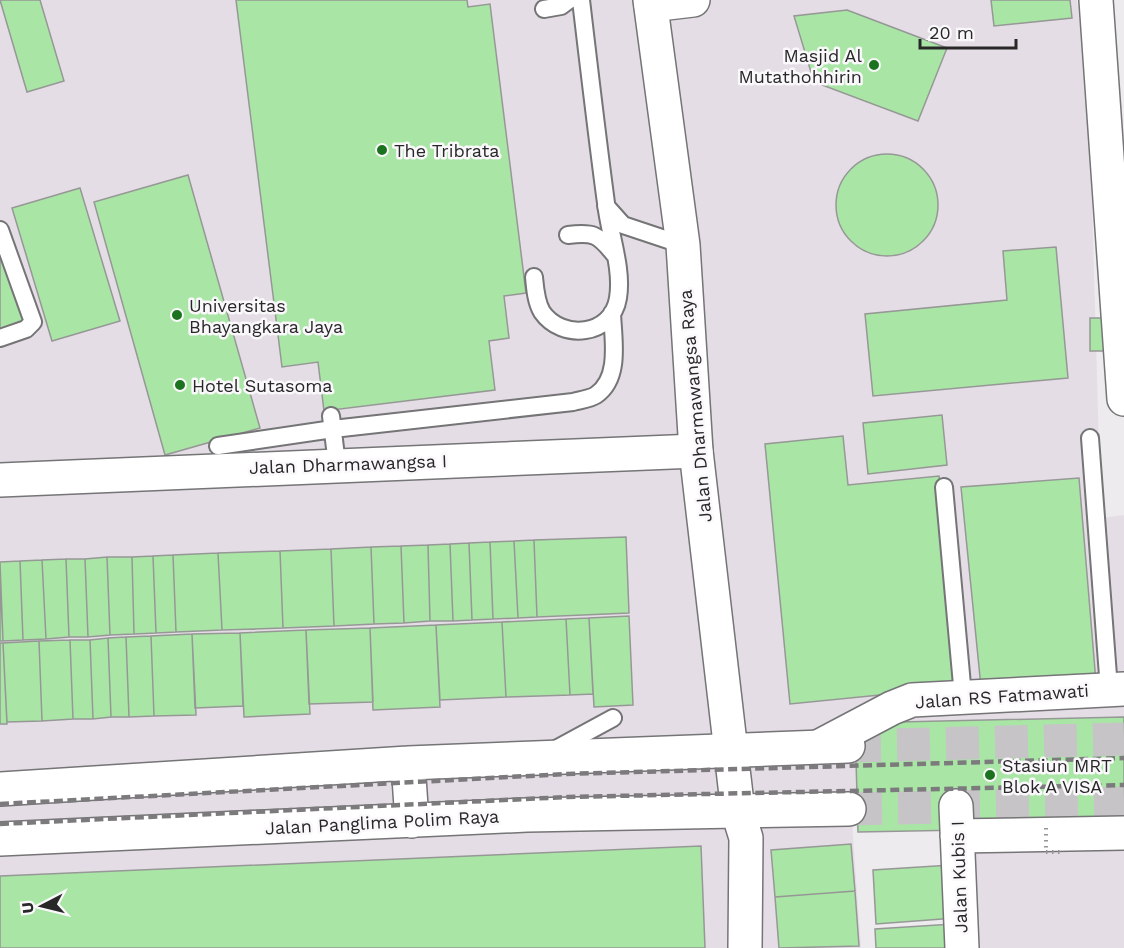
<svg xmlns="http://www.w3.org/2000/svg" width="1124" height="948" viewBox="0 0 1124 948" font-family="'Work Sans',sans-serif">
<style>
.built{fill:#e4dde5}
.building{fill:#a9e6a6;stroke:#969896;stroke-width:1.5}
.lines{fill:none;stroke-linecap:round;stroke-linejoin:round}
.primary-tunnel{stroke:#c6c4c6;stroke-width:33;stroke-dasharray:33 16;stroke-linecap:butt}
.service-casing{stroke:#757476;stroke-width:20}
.minor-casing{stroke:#757476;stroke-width:36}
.tertiary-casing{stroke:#757476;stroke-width:36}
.primary-casing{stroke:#757476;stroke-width:36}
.service{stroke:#fff;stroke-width:16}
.minor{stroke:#fff;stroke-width:33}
.tertiary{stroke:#fff;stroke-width:33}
.primary{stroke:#fff;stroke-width:33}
.rail{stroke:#7c7a7c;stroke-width:4.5;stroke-dasharray:9 4.5;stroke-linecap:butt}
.path-bridge{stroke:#979597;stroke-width:4;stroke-dasharray:1.5 4.5;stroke-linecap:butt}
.poi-dot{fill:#1c731f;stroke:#faf8fb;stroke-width:2}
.labels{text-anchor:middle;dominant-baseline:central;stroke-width:5;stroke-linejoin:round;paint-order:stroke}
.poi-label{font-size:18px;fill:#292829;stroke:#faf8fb;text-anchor:start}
.street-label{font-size:18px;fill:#292829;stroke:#faf8fb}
</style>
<rect width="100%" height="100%" fill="#edebed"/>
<path class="built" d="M 0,0 L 1077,0 L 1089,96 L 1101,518 L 1124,515 L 1124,948 L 968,948 L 954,827 L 938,819 L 852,823 L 861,948 L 0,948 Z"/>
<path class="building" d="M 0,0 L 40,0 L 64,81 L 27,92 Z
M 236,0 L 467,0 L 468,7 L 490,4 L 526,293 L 504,296 L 509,338 L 489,341 L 495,390 L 324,411 L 318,362 L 282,367 Z
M 991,0 L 1070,0 L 1072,18 L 994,26 Z
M 847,10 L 947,48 L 918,121 L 814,82 L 794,16 Z
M836 205a51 51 0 1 1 102 0a51 51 0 1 1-102 0Z
M 188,175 L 260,428 L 165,455 L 94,202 Z
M 80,188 L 120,321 L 52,341 L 12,208 Z
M 0,244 L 26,327 L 0,335 Z
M 1056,247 L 1068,378 L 873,396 L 865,314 L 1007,300 L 1003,251 Z
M 1090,318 L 1112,318 L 1112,351 L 1090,351 Z
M 942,415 L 947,465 L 868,474 L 863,423 Z
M 843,436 L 848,485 L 939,476 L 960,687 L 790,704 L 765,444 Z
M 1079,478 L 1096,682 L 981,687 L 961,487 Z
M 626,537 L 629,613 L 537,617 L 534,540 Z
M 534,540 L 537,617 L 518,618 L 514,541 Z
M 514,541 L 518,618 L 493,619 L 490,542 Z
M 490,542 L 493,619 L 472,620 L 469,543 Z
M 469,543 L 472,620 L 453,621 L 450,544 Z
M 450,544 L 453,621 L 430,621 L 428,545 Z
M 428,545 L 430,621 L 404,623 L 401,546 Z
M 401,546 L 404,623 L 374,624 L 371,547 Z
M 371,547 L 374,624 L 334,626 L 331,549 Z
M 331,549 L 334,626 L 283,628 L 280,551 Z
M 280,551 L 283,628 L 222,630 L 218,553 Z
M 218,553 L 222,630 L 176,632 L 173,555 Z
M 173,555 L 176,632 L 156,633 L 153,556 Z
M 153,556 L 156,633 L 134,634 L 132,557 Z
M 107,557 L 110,635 L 88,637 L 85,559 Z
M 107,557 L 132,557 L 134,634 L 110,635 Z
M 66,559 L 69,637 L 46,639 L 42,560 Z
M 66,559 L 85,559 L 88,637 L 69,637 Z
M 42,560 L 46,639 L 23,640 L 20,561 Z
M 20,561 L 23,640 L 3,641 L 0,562 Z
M 0,577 L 3,641 L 0,641 Z
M 629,616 L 633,705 L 594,707 L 589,618 Z
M 589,618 L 593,694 L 570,695 L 566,619 Z
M 566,619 L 570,695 L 506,697 L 502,622 Z
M 502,622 L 506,697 L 440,700 L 436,625 Z
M 436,625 L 440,707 L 373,710 L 370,628 Z
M 370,628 L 373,702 L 309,704 L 306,630 Z
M 306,630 L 310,714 L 244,717 L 240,633 Z
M 240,633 L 243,706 L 195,708 L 192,634 Z
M 192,634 L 196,715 L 154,716 L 151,636 Z
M 151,636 L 154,716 L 129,717 L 126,637 Z
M 126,637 L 129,717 L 111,717 L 108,638 Z
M 108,638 L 111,717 L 93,719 L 90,640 Z
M 70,640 L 73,719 L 42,721 L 39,641 Z
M 70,640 L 90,640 L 93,719 L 73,719 Z
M 39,641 L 42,721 L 7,722 L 3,643 Z
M 0,643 L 3,643 L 7,724 L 0,724 Z
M 1124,717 L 1124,827 L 858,832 L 855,723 Z
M 851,844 L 855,891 L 775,897 L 771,850 Z
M 701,846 L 705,948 L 0,948 L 0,876 Z
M 951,865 L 955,918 L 876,924 L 873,870 Z
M 855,891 L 859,946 L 779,948 L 775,897 Z
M 953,924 L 955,948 L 876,948 L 875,929 Z"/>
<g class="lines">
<path class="primary-tunnel" d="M 848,746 L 1124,739
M 849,809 L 1124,803"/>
<defs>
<path id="service" d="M 544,9 L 561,6 L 569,0
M 606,206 L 623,225 L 683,245
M 0,230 L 33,322 L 26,329 L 0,338
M 568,235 C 593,232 598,234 614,254
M 534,277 C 535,288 536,302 542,312 C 562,341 612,336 618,298 C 623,268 609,233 606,203 C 597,136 589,68 581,0
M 331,416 L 337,464
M 1090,438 L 1109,689
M 218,446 L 333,429 L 573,402 C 580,400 590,399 596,395 C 621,378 613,339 612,313
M 944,487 L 963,696
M 554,750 L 613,718"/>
<path id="minor" d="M 1096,0 L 1124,399
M 651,5 L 693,0
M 0,480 L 696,451
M 820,746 L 892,708 L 912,700 L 1124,689
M 956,806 L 962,948
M 957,836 L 1124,833"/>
<path id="tertiary" d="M 650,0 L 683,245 L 696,451 L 738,812 L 746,838 L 745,948"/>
<path id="primary" d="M 408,763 L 412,821
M 0,789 L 408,763 L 848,746
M 0,839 L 527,815 L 849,809"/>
</defs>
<use href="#service" class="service-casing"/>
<use href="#minor" class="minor-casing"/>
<use href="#tertiary" class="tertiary-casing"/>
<use href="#primary" class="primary-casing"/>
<use href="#service" class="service"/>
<use href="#minor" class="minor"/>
<use href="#tertiary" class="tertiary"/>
<use href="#primary" class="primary"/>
<path class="rail" d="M 0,804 L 566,774 L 1124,758
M 0,824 L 568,797 L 1124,785"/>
<path class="path-bridge" d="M 1046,828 L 1046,852 L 1062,852"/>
</g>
<g class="poi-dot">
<circle cx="874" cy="65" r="6"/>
<circle cx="382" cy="150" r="6"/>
<circle cx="177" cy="315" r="6"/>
<circle cx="180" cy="385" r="6"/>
<circle cx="990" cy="775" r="6"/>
</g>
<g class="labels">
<g class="poi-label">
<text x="862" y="55" text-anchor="end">Masjid Al<tspan x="862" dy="21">Mutathohhirin</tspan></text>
<text x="394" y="150">The Tribrata</text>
<text x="189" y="305">Universitas<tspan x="189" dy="21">Bhayangkara Jaya</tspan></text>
<text x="192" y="385">Hotel Sutasoma</text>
<text x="1002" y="765">Stasiun MRT<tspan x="1002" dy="21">Blok A VISA</tspan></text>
</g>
<g class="street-label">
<text transform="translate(695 406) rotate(-95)">Jalan Dharmawangsa Raya</text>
<text transform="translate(348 464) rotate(-2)">Jalan Dharmawangsa I</text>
<text transform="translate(1002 696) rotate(-4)">Jalan RS Fatmawati</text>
<text transform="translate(382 822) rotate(-3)">Jalan Panglima Polim Raya</text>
<text transform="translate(959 877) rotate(-92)">Jalan Kubis I</text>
</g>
</g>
<g transform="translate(42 906) rotate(263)" stroke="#faf8fb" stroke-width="4.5" paint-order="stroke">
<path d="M0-4.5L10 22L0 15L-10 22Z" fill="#292829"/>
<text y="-9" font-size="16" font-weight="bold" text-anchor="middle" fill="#292829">U</text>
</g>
<path d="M920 39v9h96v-9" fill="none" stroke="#292829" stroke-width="3"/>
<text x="929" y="39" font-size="18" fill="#292829" stroke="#faf8fb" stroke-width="4.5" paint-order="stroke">20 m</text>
</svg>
